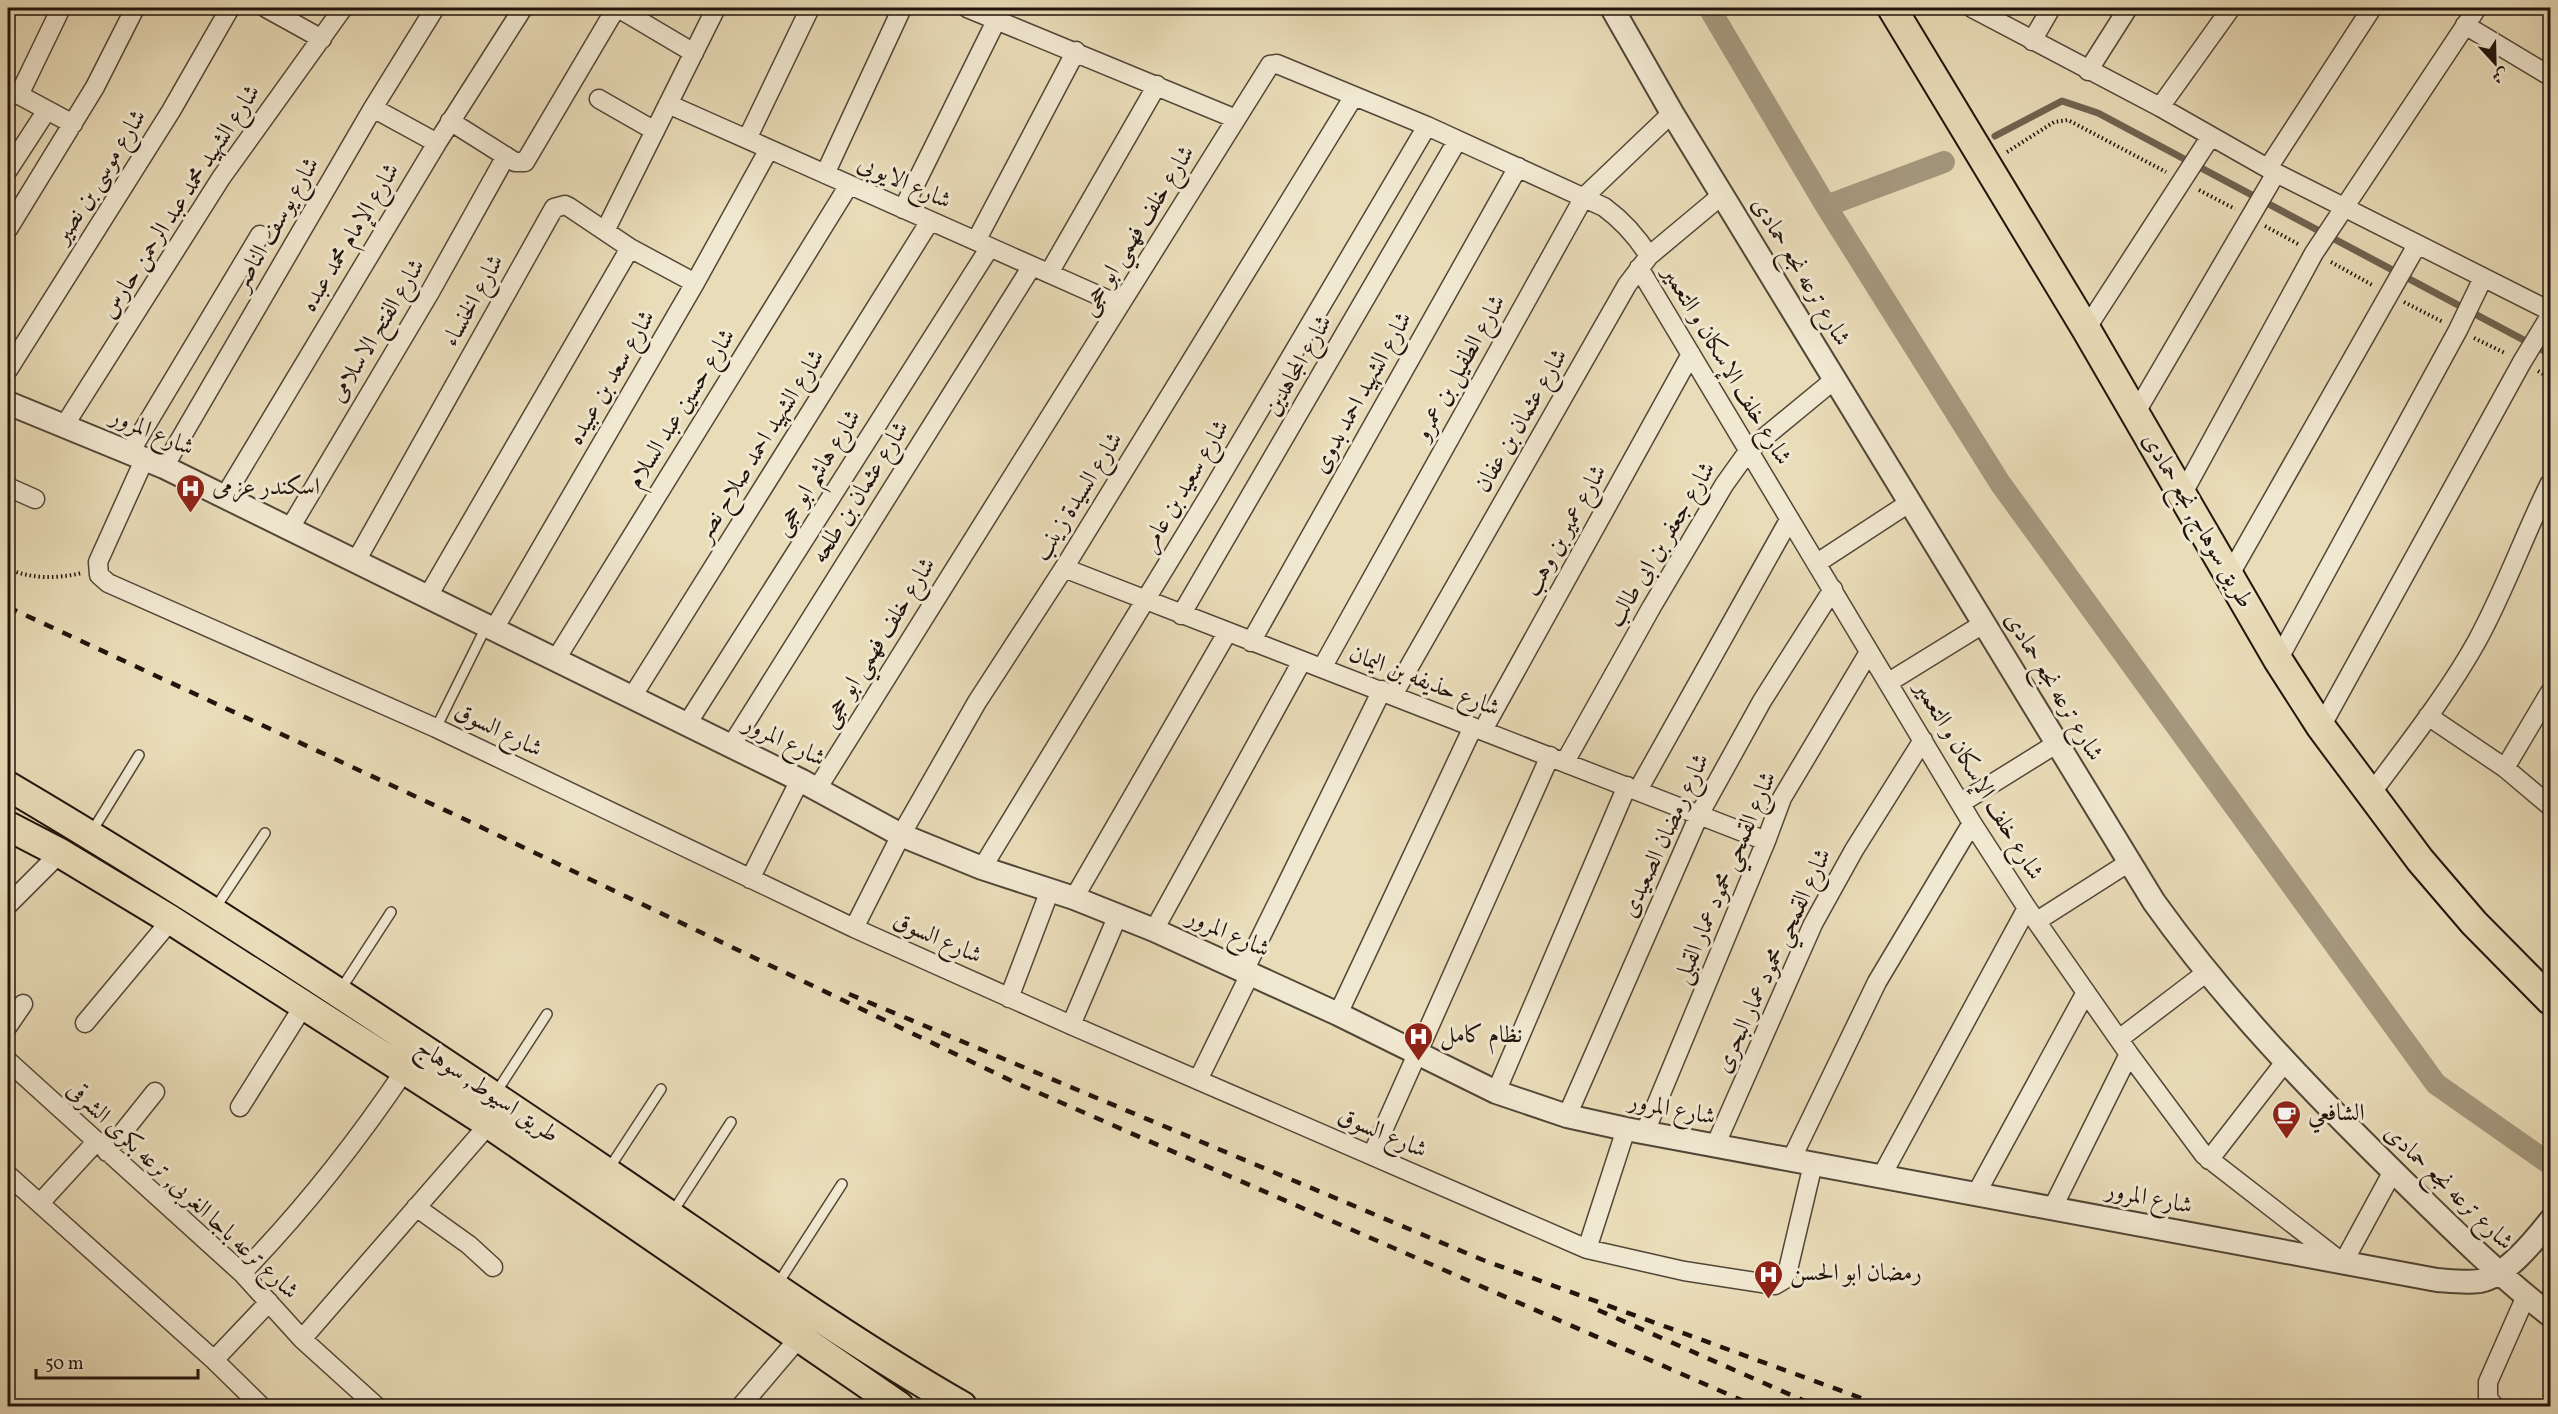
<svg xmlns="http://www.w3.org/2000/svg" width="2558" height="1414" viewBox="0 0 2558 1414" font-family="Vollkorn,Amiri,serif">
<style>
.lines{fill:none;stroke-linecap:round;stroke-linejoin:round}
.stream{stroke:#706350;stroke-width:7}
.canal{stroke:#a5987e;stroke-width:22}
.service-casing{stroke:#524637;stroke-width:12}
.minor-casing{stroke:#524637;stroke-width:21}
.tertiary-casing{stroke:#524637;stroke-width:26}
.primary-casing{stroke:#20140c;stroke-width:32}
.path{stroke:#20140c;stroke-width:4;stroke-dasharray:1.5 3;stroke-linecap:butt}
.service{stroke:#f1e8d1;stroke-width:9}
.minor{stroke:#f1e8d1;stroke-width:18}
.tertiary{stroke:#f1e8d1;stroke-width:22}
.primary{stroke:#e9dcb8;stroke-width:28}
.rail{stroke:#20140c;stroke-width:4.5;stroke-dasharray:10 10;stroke-linecap:butt}
.labels{text-anchor:middle;dominant-baseline:central;stroke-width:6;stroke-linejoin:round;paint-order:stroke}
.street-label{font-size:24px;fill:#20140c;stroke:#f1e8d1}
.poi-label{font-size:24px;fill:#20140c;stroke:#f1e8d1;text-anchor:start}
</style>
<rect width="100%" height="100%" fill="#e9dcb8"/>
<filter id="stains"><feTurbulence type="fractalNoise" baseFrequency=".00333" numOctaves="4"/><feColorMatrix values="0 0 0 0 .2 0 0 0 0 .09 0 0 0 0 .02 0 0 0 .5 -.17"/></filter>
<radialGradient id="worn" r=".72"><stop offset=".6" stop-color="#630" stop-opacity="0"/><stop offset="1" stop-color="#630" stop-opacity=".3"/></radialGradient>
<g class="lines">
<path class="stream" d="M 1995,136 L 2062,101 L 2098,113 L 2550,354"/>
<path class="canal" d="M 1709,8 L 1826,206 L 2000,483 L 2436,1084 L 2550,1164
M 1826,206 L 1944,162"/>
<defs>
<path id="service" d="M 436,728 L 487,625
M 91,833 L 139,755
M 214,910 L 265,833
M 341,989 L 391,912
M 495,1094 L 547,1014
M 608,1170 L 661,1089
M 672,1213 L 731,1122
M 777,1285 L 842,1184"/>
<path id="minor" d="M 266,8 L 322,39
M 618,8 L 694,53
M 967,8 L 1236,119
M 1972,8 L 2160,107 L 2276,173 L 2550,311
M 2465,25 L 2550,76
M 2032,41 L 2051,8
M 2088,71 L 2128,8
M 8,89 L 73,124
M 19,95 L 61,8
M 599,99 L 655,131
M 668,104 L 1120,305
M 2160,107 L 2231,8
M 373,108 L 437,143
M 450,121 L 515,162 L 525,162 L 616,8
M 747,139 L 810,8
M 2268,168 L 2372,8
M 8,170 L 47,110
M 825,174 L 902,8
M 903,209 L 997,19
M 8,229 L 95,87 L 135,8
M 605,231 L 716,8
M 976,241 L 1076,51
M 1639,268 L 1972,823 L 2027,908 L 2129,1054 L 2204,1155 L 2343,1263 L 2393,1171
M 1049,273 L 1157,85
M 2086,329 L 2211,136
M 8,370 L 171,111 L 230,8
M 2135,414 L 2276,173
M 64,426 L 221,178 L 343,8
M 130,452 L 260,235
M 145,458 L 98,562 L 99,575 L 108,583 L 436,728 L 854,928 L 1071,1025 L 1587,1249 L 1684,1271 L 1775,1285 L 1785,1279 L 1787,1274 L 1813,1164
M 164,467 L 373,108 L 435,8
M 8,487 L 35,499
M 2182,495 L 2314,253 L 2477,8
M 225,496 L 437,143 L 523,8
M 290,528 L 429,294 L 506,156
M 356,561 L 554,208 L 565,205 L 569,207 L 630,248 L 695,283
M 1817,563 L 1909,503
M 1064,568 L 1766,841
M 2229,576 L 2417,245
M 428,596 L 630,248
M 1181,615 L 1457,141
M 494,629 L 695,283 L 769,149
M 1251,642 L 1518,167
M 556,659 L 849,185
M 2278,660 L 2458,330 L 2483,278
M 1322,668 L 1584,197 L 1672,113
M 1889,682 L 1983,624
M 1393,695 L 1627,285 L 1649,256 L 1722,195
M 632,697 L 930,221
M 2428,716 L 2505,768 L 2550,692
M 687,724 L 990,247
M 2321,727 L 2522,362 L 2550,316
M 1483,730 L 1691,354
M 731,746 L 1032,266
M 1565,762 L 1651,608 L 1724,485 L 1749,450 L 1834,380
M 2505,768 L 2550,806
M 817,789 L 1270,65 L 1277,64 L 1427,126 L 1604,207 C 1623,221 1636,235 1649,256
M 1638,790 L 1789,520
M 2370,795 C 2407,745 2447,695 2477,641 C 2505,590 2524,535 2550,483
M 1961,803 L 2056,744
M 982,868 L 1210,494 L 1427,126
M 750,879 L 800,780
M 1074,898 L 1227,633
M 8,905 L 60,853
M 2037,921 L 2128,863
M 854,928 L 901,835 L 977,702 L 1064,568 L 1354,96
M 1154,930 L 1302,661
M 1244,971 L 1382,690
M 1009,998 L 1050,890
M 1338,1014 L 1473,727
M 85,1023 L 171,920
M 1071,1025 L 1118,915
M 8,1026 L 23,1004
M 2119,1039 L 2207,972
M 8,1061 L 242,1273 L 302,1339 L 376,1406
M 1198,1080 L 1250,974
M 1496,1092 L 1627,786
M 240,1107 L 304,1005
M 1567,1116 L 1699,815 L 1762,701 L 1833,589
M 1645,1132 L 1766,841 L 1782,798 L 1869,652
M 1715,1146 L 1813,924 L 1854,850 L 1923,740
M 107,1152 L 155,1092
M 1372,1155 L 1550,756
M 1791,1160 L 1877,982 L 1972,823
M 2209,1160 L 2285,1062
M 8,1175 L 214,1360 L 261,1406
M 1881,1177 L 2027,908
M 1976,1194 L 2086,992
M 40,1203 L 96,1142
M 416,1207 L 469,1245 L 493,1267
M 2052,1209 L 2129,1054
M 1587,1249 L 1626,1129
M 242,1273 C 303,1210 356,1143 405,1070
M 302,1339 L 489,1124
M 214,1360 L 269,1302
M 741,1406 L 798,1339
M 2494,1406 L 2488,1398 L 2488,1382 L 2526,1296"/>
<path id="tertiary" d="M 1612,8 L 1672,113 L 2154,902 C 2226,1003 2311,1091 2399,1177 C 2448,1225 2496,1273 2550,1315
M 8,403 L 164,467 L 800,780 L 901,835 L 982,868 L 1074,898 L 1154,930 L 1338,1014 L 1496,1092 L 1567,1116 L 1626,1129 L 2437,1280 C 2451,1281 2466,1283 2480,1281 C 2506,1276 2534,1241 2550,1221"/>
<path id="primary" d="M 1892,8 L 2086,329 L 2278,660 L 2321,727 L 2420,860 L 2474,923 L 2550,1000
M 8,786 C 213,907 411,1040 608,1173 C 725,1252 840,1336 962,1406
M 8,826 L 60,853 L 171,920 L 489,1124 L 899,1406"/>
</defs>
<use href="#service" class="service-casing"/>
<use href="#minor" class="minor-casing"/>
<use href="#tertiary" class="tertiary-casing"/>
<use href="#primary" class="primary-casing"/>
<path class="path" d="M 2007,152 L 2054,122 L 2068,120 L 2166,172
M 2547,169 L 2550,170
M 2199,190 L 2235,209
M 2265,226 L 2298,244
M 2331,262 L 2374,286
M 2404,302 L 2443,322
M 2474,338 L 2505,353
M 2538,371 L 2550,378
M 8,569 C 32,579 56,579 82,573
M 8,658 L 8,661"/>
<use href="#service" class="service"/>
<use href="#minor" class="minor"/>
<use href="#tertiary" class="tertiary"/>
<use href="#primary" class="primary"/>
<path class="rail" d="M 8,607 L 464,819 L 1014,1082 L 1755,1406
M 849,994 L 1483,1260 L 1883,1406
M 1598,1310 L 1816,1406"/>
</g>
<defs>
<symbol id="hospital-pin" viewBox="-11 -11 22 30"><path d="M0 17L-7.5 6A9.5 9.5 0 1 1 7.5 6Z" fill="#8f2418" stroke="#f1e8d1"/><path d="M-5-5h3v3.5h4V-5h3V5h-3V1.5h-4V5h-3Z" fill="#fff"/></symbol>
<symbol id="cafe-pin" viewBox="-11 -11 22 30"><path d="M0 17L-7.5 6A9.5 9.5 0 1 1 7.5 6Z" fill="#8f2418" stroke="#f1e8d1"/><path d="M-5.5-4.5H6V0H3Q3 3.5 0 3.5H-2.5Q-5.5 3.5-5.5 0ZM3-3.2v2h1.7v-2ZM-6 4.5H4V6H-6Z" fill="#fff"/></symbol>
</defs>
<g fill-rule="evenodd">
<use href="#hospital-pin" x="174" y="472" width="33" height="45"/>
<use href="#hospital-pin" x="1402" y="1020" width="33" height="45"/>
<use href="#cafe-pin" x="2270" y="1098" width="33" height="45"/>
<use href="#hospital-pin" x="1752" y="1258" width="33" height="45"/>
</g>
<g class="labels">
<g class="street-label">
<text transform="translate(101 177) rotate(-58)">شارع موسى بن نصير</text>
<text transform="translate(904 183) rotate(24)">شارع الايوبى</text>
<text transform="translate(181 202) rotate(-57)">شارع الشهيد محمد عبد الرحمن حارس</text>
<text transform="translate(277 224) rotate(-60)">شارع يوسف الناصر</text>
<text transform="translate(1138 231) rotate(-58)">شارع خلف فهمي ابو حجى</text>
<text transform="translate(351 238) rotate(-59)">شارع الإمام محمد عبده</text>
<text transform="translate(1800 272) rotate(59)">شارع ترعه نجع حمادى</text>
<text transform="translate(474 301) rotate(-61)">شارع الخنساء</text>
<text transform="translate(378 331) rotate(-59)">شارع الفتح الاسلامى</text>
<text transform="translate(1299 366) rotate(-60)">شارع المجاهدين</text>
<text transform="translate(1726 366) rotate(59)">شارع خلف الإسكان و التعمير</text>
<text transform="translate(1461 368) rotate(-61)">شارع الطفيل بن عمرو</text>
<text transform="translate(612 378) rotate(-60)">شارع سعد بن عبيده</text>
<text transform="translate(1363 393) rotate(-61)">شارع الشهيد احمد بدوى</text>
<text transform="translate(682 409) rotate(-58)">شارع حسين عبد السلام</text>
<text transform="translate(1522 421) rotate(-60)">شارع عثمان بن عفان</text>
<text transform="translate(152 433) rotate(23)">شارع المرور</text>
<text transform="translate(761 446) rotate(-58)">شارع الشهيد احمد صلاح نصر</text>
<text transform="translate(818 473) rotate(-58)">شارع هاشم ابو حجى</text>
<text transform="translate(1186 486) rotate(-59)">شارع سعيد بن عامر</text>
<text transform="translate(861 493) rotate(-58)">شارع عثمان بن طلحه</text>
<text transform="translate(1079 497) rotate(-58)">شارع السيدة زينب</text>
<text transform="translate(2197 521) rotate(60)">طريق سوهاج, نجع حمادى</text>
<text transform="translate(1566 531) rotate(-61)">شارع عمير بن وهب</text>
<text transform="translate(1662 545) rotate(-59)">شارع جعفر بن ابى طالب</text>
<text transform="translate(879 643) rotate(-58)">شارع خلف فهمي ابو حجى</text>
<text transform="translate(1424 682) rotate(21)">شارع حذيفه بن اليمان</text>
<text transform="translate(2053 687) rotate(59)">شارع ترعه نجع حمادى</text>
<text transform="translate(498 731) rotate(26)">شارع السوق</text>
<text transform="translate(784 742) rotate(26)">شارع المرور</text>
<text transform="translate(1978 781) rotate(59)">شارع خلف الإسكان و التعمير</text>
<text transform="translate(1666 836) rotate(-65)">شارع رمضان الصعيدى</text>
<text transform="translate(1726 878) rotate(-67)">شارع القمحي محمود عمار القبلى</text>
<text transform="translate(1228 934) rotate(24)">شارع المرور</text>
<text transform="translate(937 939) rotate(24)">شارع السوق</text>
<text transform="translate(1774 961) rotate(-65)">شارع القمحي محمود عمار البحرى</text>
<text transform="translate(487 1092) rotate(34)">طريق اسيوط, سوهاج</text>
<text transform="translate(1672 1110) rotate(11)">شارع المرور</text>
<text transform="translate(1382 1134) rotate(23)">شارع السوق</text>
<text transform="translate(2448 1188) rotate(44)">شارع ترعه نجع حمادى</text>
<text transform="translate(182 1191) rotate(43)">شارع ترعه باجا الغربى, ترعه بكرى الشرقى</text>
<text transform="translate(2149 1199) rotate(11)">شارع المرور</text>
</g>
<g class="poi-label">
<text x="212" y="488">اسكندر عزمى</text>
<text x="1440" y="1036">نظام كامل</text>
<text x="2308" y="1114">الشافعي</text>
<text x="1790" y="1274">رمضان ابو الحسن</text>
</g>
</g>
<rect width="2558" height="1414" fill="none" stroke="#e9dcb8" stroke-width="30"/>
<rect x="9" y="9" width="2540" height="1396" fill="none" stroke="#20140c" stroke-width="3"/>
<rect x="15" y="15" width="2528" height="1384" fill="none" stroke="#20140c" stroke-width="1.5"/>
<g transform="translate(2495 63) rotate(158)" stroke="#f1e8d1" stroke-width="4.5" paint-order="stroke">
<path d="M0-4.5L10 22L0 15L-10 22Z" fill="#20140c"/>
<text y="-9" font-size="16" font-weight="bold" text-anchor="middle" fill="#20140c">ش</text>
</g>
<path d="M36 1369v9h162v-9" fill="none" stroke="#20140c" stroke-width="3"/>
<text x="45" y="1369" font-size="18" fill="#20140c" stroke="#f1e8d1" stroke-width="4.5" paint-order="stroke">50 m</text>
<rect width="100%" height="100%" filter="url(#stains)"/>
<rect width="100%" height="100%" fill="url(#worn)"/>
</svg>
